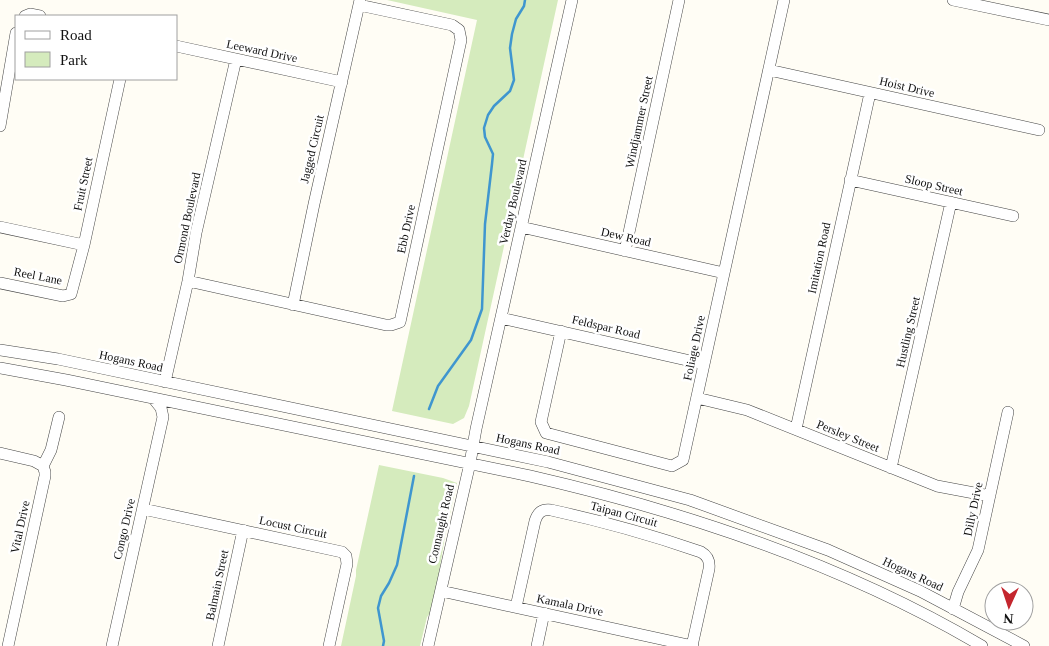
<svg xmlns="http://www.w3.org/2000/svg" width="1049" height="646" viewBox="0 0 1049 646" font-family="'Times New Roman',serif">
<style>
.green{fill:#d5ebbd}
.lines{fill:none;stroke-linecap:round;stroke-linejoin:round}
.stream{stroke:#3f96cf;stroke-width:2.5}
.minor-casing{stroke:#444;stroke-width:12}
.minor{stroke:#fff;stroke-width:11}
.labels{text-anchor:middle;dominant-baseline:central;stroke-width:5;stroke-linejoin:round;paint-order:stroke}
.street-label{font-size:12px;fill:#111;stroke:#fff}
</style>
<rect width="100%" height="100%" fill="#fffdf5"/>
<path class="green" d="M 387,0 L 558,0 L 469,406 L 464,418 L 453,424 L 392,411 L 477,20 Z
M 379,465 L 443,478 L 457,483 L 445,536 L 437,585 L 431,612 L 427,617 L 420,646 L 341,646 L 356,576 L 356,570 Z"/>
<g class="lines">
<path class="stream" d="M 429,409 L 438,386 L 471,340 L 482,309 L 485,224 L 492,164 L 493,154 L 485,137 L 484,128 L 488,115 L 494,106 L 510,91 L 514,80 L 510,48 L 512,34 L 516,19 L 524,6 L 525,0
M 383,646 L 384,641 L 378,608 L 381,596 L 389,583 L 397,565 L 414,476"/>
<defs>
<path id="minor" d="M 953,0 L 1049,20
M 25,16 L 30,14 L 40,16
M 176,46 L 342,82
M 769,70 L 1039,130
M 0,126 L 16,33
M 850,180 L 1013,216
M 0,227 L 84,245
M 521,227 L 724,273
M 625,251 L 679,0
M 188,281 L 386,325 L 391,325 L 400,322 L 461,40 L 459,30 L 452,25 L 359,5
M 0,283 L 63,296 L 71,294 L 84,245 L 120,79
M 293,305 L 314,204 L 360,0
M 501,318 L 704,364
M 561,331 L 541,422 L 546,433 L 672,466 L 683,460 L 784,0
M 0,350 L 58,359 L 548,462 L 690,500 L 828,550 L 920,591 L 1024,646
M 0,368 L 66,380 L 530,476 C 687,512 843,564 982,646
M 165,382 L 188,281 L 196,233 L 236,59
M 697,398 L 747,410 L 937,486 L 990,496
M 796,429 L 870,93
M 0,453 L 34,461 L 43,466
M 891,468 L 951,202
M 143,509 L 342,552 L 346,556 L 347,564 L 329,646
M 441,591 L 693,646
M 516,607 L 535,521 C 538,512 542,509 551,510 C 602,521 652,535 701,552 C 708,556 710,561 709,569 L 692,646
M 953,609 L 958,592 L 978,550 L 1008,412
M 8,646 L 45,476 L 45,472 L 43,466 L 51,450 L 59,417
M 112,646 L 163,417 L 161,408 L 153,398
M 218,646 L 243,530
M 428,646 L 470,463 L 476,429 L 572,0
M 537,646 L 544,613"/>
</defs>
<use href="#minor" class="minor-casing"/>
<use href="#minor" class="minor"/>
</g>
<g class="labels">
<g class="street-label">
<text transform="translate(262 51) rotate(12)">Leeward Drive</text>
<text transform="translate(907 87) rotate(13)">Hoist Drive</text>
<text transform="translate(639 122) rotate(-78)">Windjammer Street</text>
<text transform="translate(312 149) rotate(-77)">Jagged Circuit</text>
<text transform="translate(83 184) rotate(-78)">Fruit Street</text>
<text transform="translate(934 185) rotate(13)">Sloop Street</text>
<text transform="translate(513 202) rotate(-77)">Verday Boulevard</text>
<text transform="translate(187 218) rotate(-78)">Ormond Boulevard</text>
<text transform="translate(406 229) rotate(-78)">Ebb Drive</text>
<text transform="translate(626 237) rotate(13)">Dew Road</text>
<text transform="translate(819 258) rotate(-78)">Imitation Road</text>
<text transform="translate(38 276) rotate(11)">Reel Lane</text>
<text transform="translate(606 327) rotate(13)">Feldspar Road</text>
<text transform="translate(908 332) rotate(-77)">Hustling Street</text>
<text transform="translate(694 348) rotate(-78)">Foliage Drive</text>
<text transform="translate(131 361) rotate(12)">Hogans Road</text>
<text transform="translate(848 436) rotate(22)">Persley Street</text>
<text transform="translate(528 444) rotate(12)">Hogans Road</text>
<text transform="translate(973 509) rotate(-78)">Dilly Drive</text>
<text transform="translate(624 514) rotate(15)">Taipan Circuit</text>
<text transform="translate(441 524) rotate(-77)">Connaught Road</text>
<text transform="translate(20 527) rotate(-78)">Vital Drive</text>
<text transform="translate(293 527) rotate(12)">Locust Circuit</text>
<text transform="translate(124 529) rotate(-77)">Congo Drive</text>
<text transform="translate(913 574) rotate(25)">Hogans Road</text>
<text transform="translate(217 585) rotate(-78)">Balmain Street</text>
<text transform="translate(570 605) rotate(12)">Kamala Drive</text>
</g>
</g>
<rect x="15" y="15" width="162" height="65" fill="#ffffff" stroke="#a0a0a0"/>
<rect x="25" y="31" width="25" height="8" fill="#ffffff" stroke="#a0a0a0"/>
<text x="60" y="40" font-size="15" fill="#111111">Road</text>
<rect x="25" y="52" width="25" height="15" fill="#d5ebbd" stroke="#a0a0a0"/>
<text x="60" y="65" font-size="15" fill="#111111">Park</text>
<g transform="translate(1009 606) rotate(183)"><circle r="24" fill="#ffffff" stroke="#a0a0a0"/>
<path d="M0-4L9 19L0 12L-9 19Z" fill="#c4262e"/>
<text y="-8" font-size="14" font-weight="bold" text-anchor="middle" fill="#111111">N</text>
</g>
</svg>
